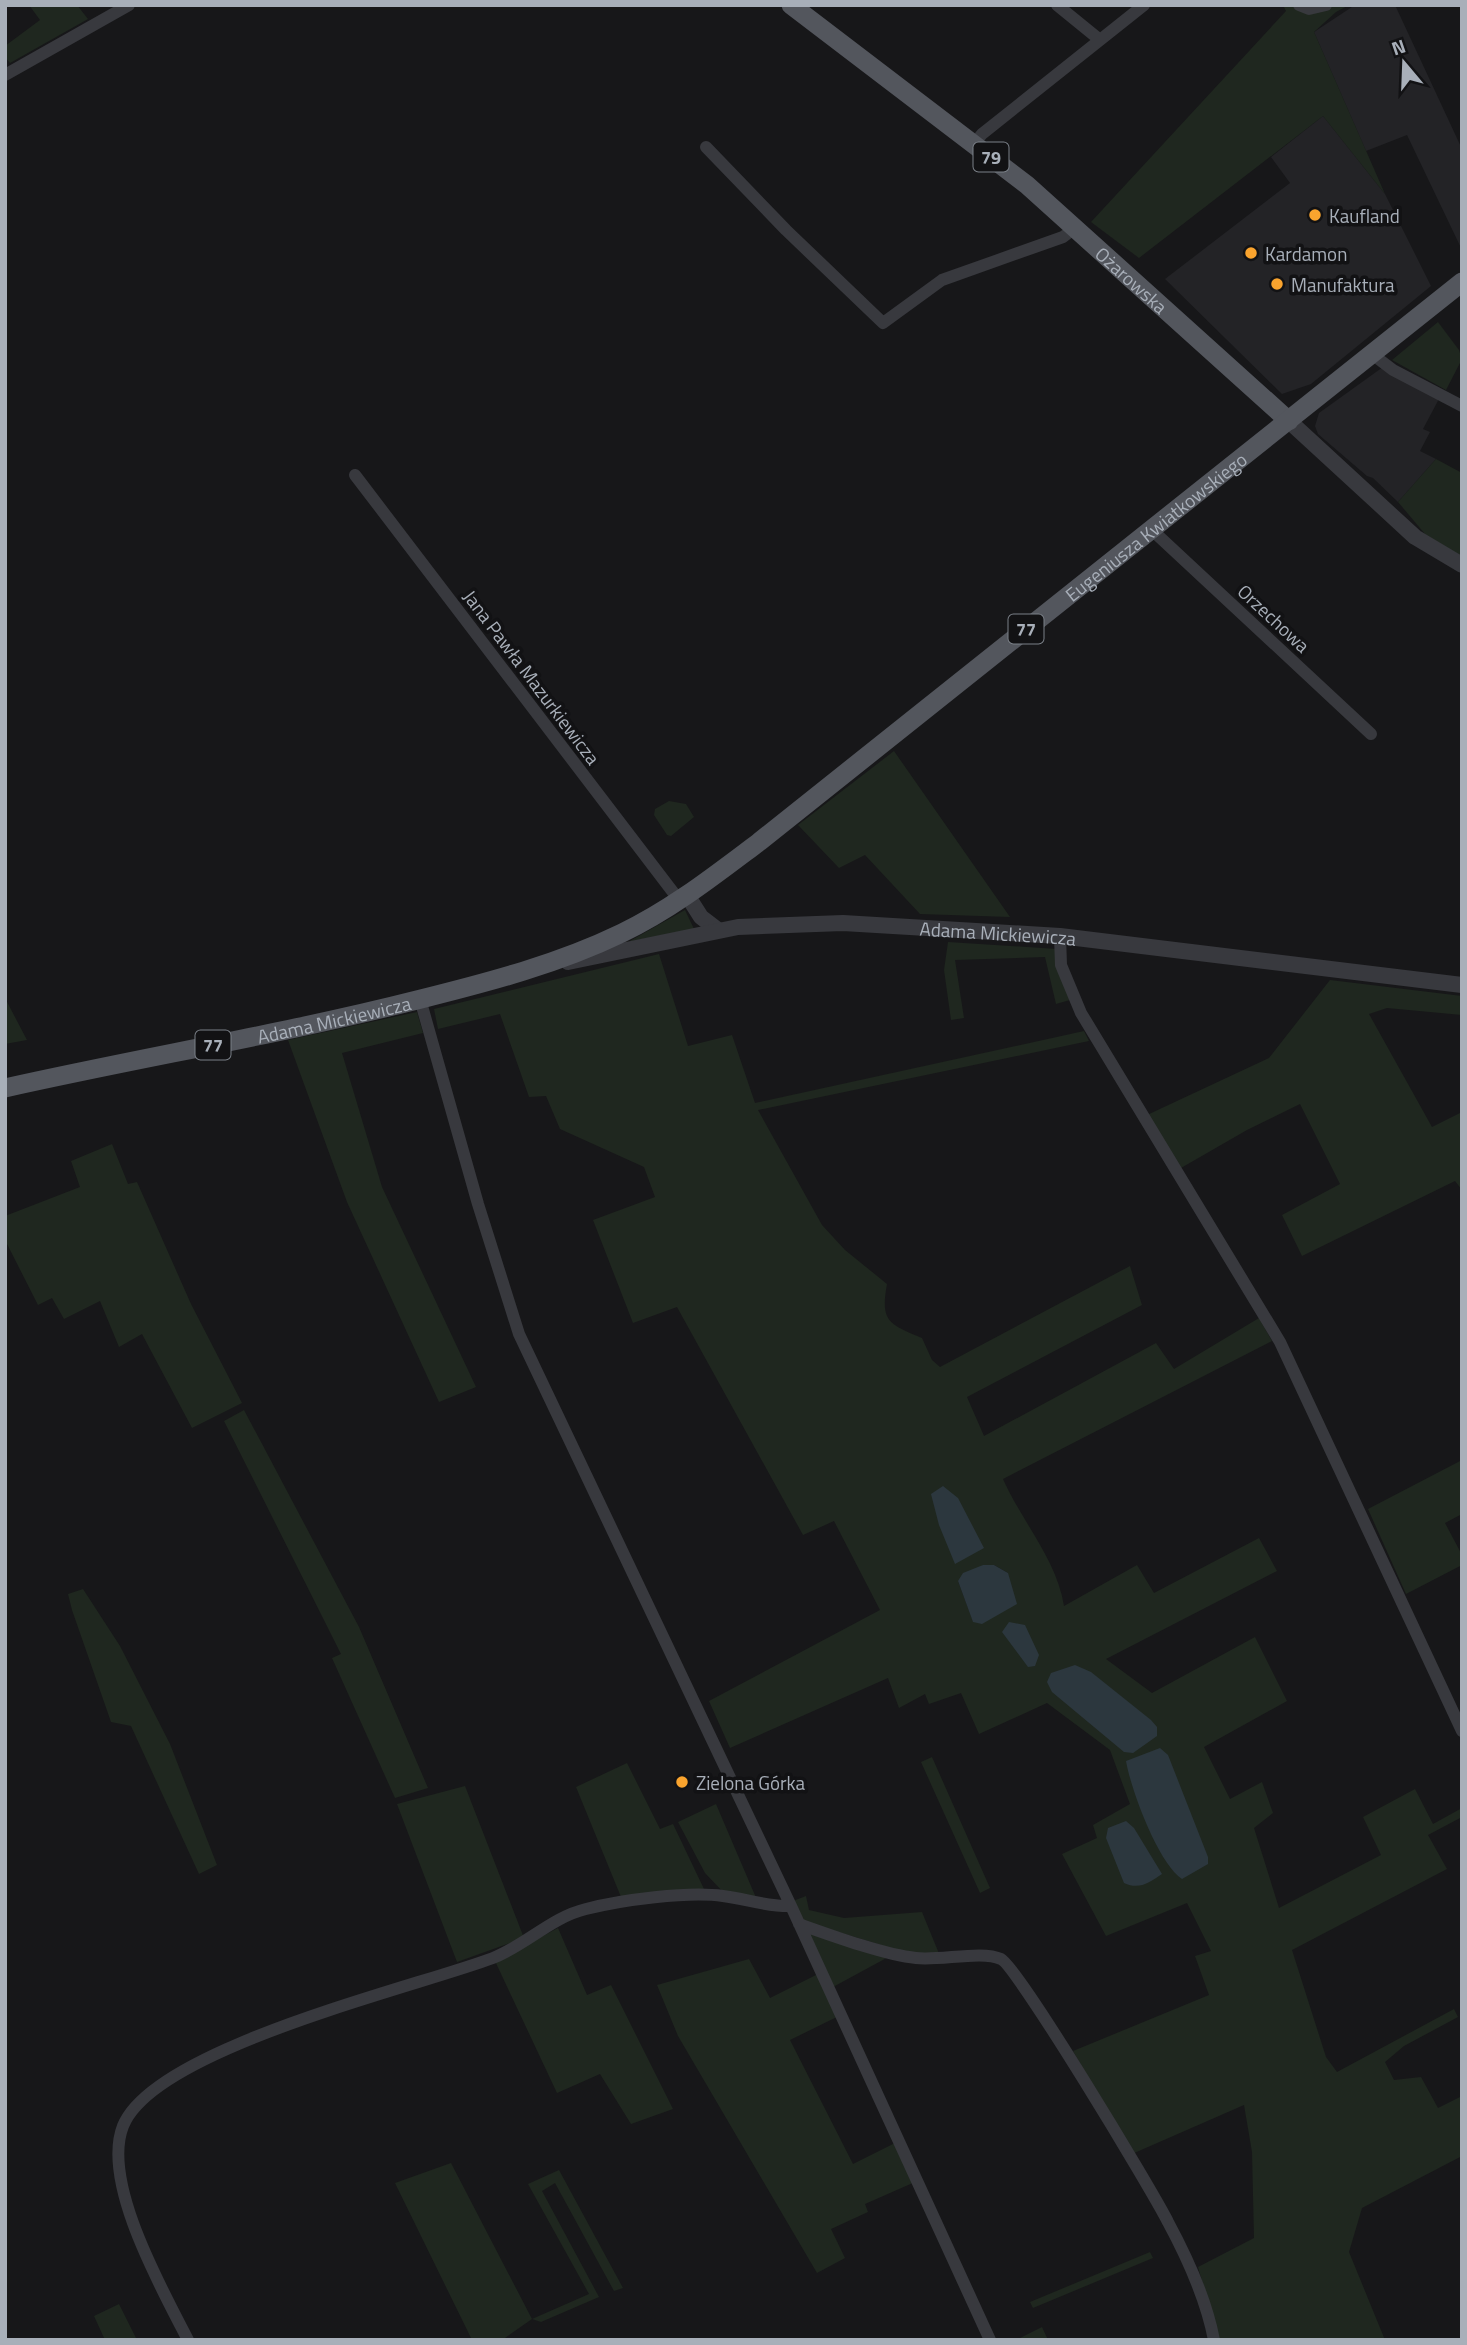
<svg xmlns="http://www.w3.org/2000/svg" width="1467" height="2345" viewBox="0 0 1467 2345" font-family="'Titillium Web',sans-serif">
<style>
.built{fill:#232326}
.green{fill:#1f271f;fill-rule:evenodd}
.water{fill:#2c373e}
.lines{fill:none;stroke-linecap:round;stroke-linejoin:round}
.minor{stroke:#38393e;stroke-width:12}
.tertiary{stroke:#38393e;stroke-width:16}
.primary{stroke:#53565d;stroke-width:19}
.poi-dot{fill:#faa42e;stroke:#121214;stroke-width:2.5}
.labels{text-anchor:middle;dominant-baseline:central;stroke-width:7;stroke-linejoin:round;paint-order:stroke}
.shield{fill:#121214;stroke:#7b8088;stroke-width:2}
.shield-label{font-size:18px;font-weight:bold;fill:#a8afb9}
.poi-label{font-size:19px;fill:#a8afb9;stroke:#121214;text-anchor:start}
.street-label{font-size:19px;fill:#a8afb9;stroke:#121214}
</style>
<rect width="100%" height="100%" fill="#171719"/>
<path class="built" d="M 1355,5 L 1395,5 L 1462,149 L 1462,250 L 1407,135 L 1366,151 L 1314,32 Z
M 1323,116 L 1385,194 L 1431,286 L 1311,384 L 1282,394 L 1165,279 L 1290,183 L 1271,157 Z
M 1383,367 L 1440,397 L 1423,429 L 1430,432 L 1420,451 L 1436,459 L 1398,502 L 1373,478 L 1367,476 L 1318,434 L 1315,426 L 1319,413 Z"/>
<path class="green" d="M 29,5 L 77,5 L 88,19 L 10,63 L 5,57 L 5,46 L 40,20 Z
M 1283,5 L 1349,5 L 1336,12 L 1314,32 L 1385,194 L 1323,116 L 1139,258 L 1091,222 L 1286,11 Z
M 1438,322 L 1459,350 L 1462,359 L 1446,390 L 1392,360 Z
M 1436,459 L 1462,473 L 1462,557 L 1425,534 L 1398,502 Z
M 894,751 L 1010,917 L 920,914 L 865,855 L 839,868 L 798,825 Z
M 669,801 L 686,804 L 694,817 L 671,836 L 667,835 L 654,815 L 655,809 Z
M 685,910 L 694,929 L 628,942 Z
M 948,942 L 1057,949 L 1070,1000 L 1056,1004 L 1045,957 L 955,960 L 964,1018 L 951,1020 L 944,970 Z
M 659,954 L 688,1046 L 732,1035 L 755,1103 L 1084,1031 L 1089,1041 L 758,1110 L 822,1225 L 845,1250 L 887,1284 C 880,1322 889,1324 922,1338 L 932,1360 L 940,1367 L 1130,1266 L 1142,1305 L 967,1397 L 984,1436 L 1156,1343 L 1174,1369 L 1259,1318 L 1272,1341 L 1003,1479 C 1022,1522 1057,1560 1064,1606 L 1137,1565 L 1154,1593 L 1259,1538 L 1277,1571 L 1106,1659 L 1152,1693 L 1255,1637 L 1287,1701 L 1204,1747 L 1230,1799 L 1262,1782 L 1273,1813 L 1254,1828 L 1279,1908 L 1381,1855 L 1363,1817 L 1415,1789 L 1433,1824 L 1462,1808 L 1462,1817 L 1428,1835 L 1447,1869 L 1292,1950 L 1326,2057 L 1337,2072 L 1454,2009 L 1458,2017 L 1404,2046 L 1385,2062 L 1394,2080 L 1421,2077 L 1438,2108 L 1462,2096 L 1462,2156 L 1362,2208 L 1349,2252 L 1385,2340 L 1219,2340 L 1198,2267 L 1254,2238 L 1252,2152 L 1244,2105 L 1132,2154 L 1073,2051 L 1209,1995 L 1195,1956 L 1211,1951 L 1187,1903 L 1106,1936 L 1062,1854 L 1097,1838 L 1093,1825 L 1130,1804 L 1110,1750 L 1047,1703 L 979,1734 L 961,1693 L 929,1704 L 925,1694 L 899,1708 L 888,1678 L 730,1748 L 709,1701 L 880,1610 L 834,1521 L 803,1535 L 677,1307 L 633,1323 L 593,1220 L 655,1197 L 644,1167 L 560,1129 L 546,1096 L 529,1097 L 500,1014 L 438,1029 L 434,1009 ZM 983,1565 L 994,1565 L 1008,1573 L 973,1621 L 958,1581 Z
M 1330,980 L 1462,996 L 1462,1015 L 1387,1008 L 1369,1014 L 1432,1127 L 1462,1112 L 1462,1190 L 1455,1181 L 1302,1256 L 1282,1215 L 1340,1184 L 1300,1104 L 1247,1130 L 1181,1168 L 1147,1115 L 1269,1058 Z
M 5,998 L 27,1040 L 5,1044 Z
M 417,1012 L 423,1033 L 342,1053 L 382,1187 L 476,1387 L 439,1402 L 347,1202 L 288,1040 Z
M 112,1144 L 128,1184 L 137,1182 L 191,1304 L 242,1403 L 192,1428 L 142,1334 L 119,1347 L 100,1301 L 64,1319 L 52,1298 L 38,1305 L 5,1240 L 5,1216 L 80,1187 L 71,1161 Z
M 244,1410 L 359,1627 L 428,1788 L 395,1798 L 332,1658 L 341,1654 L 224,1421 Z
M 1462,1460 L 1462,1514 L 1445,1523 L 1462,1555 L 1462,1565 L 1406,1594 L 1368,1509 Z
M 83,1589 L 120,1646 L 170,1744 L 217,1865 L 199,1874 L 131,1726 L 111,1722 L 72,1610 L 68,1594 Z
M 932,1757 L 990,1888 L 980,1893 L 921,1762 Z
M 627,1763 L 660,1829 L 673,1824 L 704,1889 L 621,1897 L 576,1787 Z
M 465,1786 L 524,1938 L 457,1962 L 397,1804 Z
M 716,1804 L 757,1900 L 725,1894 L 705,1873 L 678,1822 Z
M 806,1896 L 809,1910 L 844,1918 L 922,1912 L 940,1956 L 914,1955 L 802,1921 L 793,1901 Z
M 558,1928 L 587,1995 L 611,1985 L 673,2109 L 631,2124 L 600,2074 L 557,2093 L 495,1961 Z
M 807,1930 L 892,1955 L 833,1987 L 845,2013 L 790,2040 L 853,2164 L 895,2143 L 915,2182 L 865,2204 L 868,2212 L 831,2229 L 845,2258 L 817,2273 L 678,2036 L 657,1985 L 749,1959 L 770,1998 L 818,1974 Z
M 451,2163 L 532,2319 L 589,2294 L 528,2184 L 559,2170 L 623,2288 L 614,2291 L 555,2183 L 542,2191 L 599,2297 L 541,2322 L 532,2319 L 502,2340 L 472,2340 L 395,2183 Z
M 1150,2252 L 1153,2258 L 1033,2308 L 1030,2302 Z
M 119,2304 L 137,2340 L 105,2340 L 94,2316 Z
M 1042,2327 L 1048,2340 L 1016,2340 Z"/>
<path class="water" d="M 943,1486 L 958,1498 L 984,1548 L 955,1564 L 939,1525 L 931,1494 Z
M 983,1565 L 994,1565 L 1008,1573 L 1017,1604 L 982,1624 L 973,1622 L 958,1581 L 963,1573 Z
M 1009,1622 L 1025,1625 L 1039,1655 L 1035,1666 L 1028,1667 L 1002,1632 Z
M 1075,1665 L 1091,1672 L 1151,1720 L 1157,1727 L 1157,1736 L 1133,1753 L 1124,1752 L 1052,1692 L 1047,1682 L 1051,1673 Z
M 1160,1748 L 1168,1755 L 1208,1857 L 1208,1864 L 1182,1879 C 1158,1863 1131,1790 1126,1761 Z
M 1126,1821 L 1134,1828 L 1162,1874 C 1149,1883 1139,1890 1124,1883 L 1106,1838 L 1108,1828 Z"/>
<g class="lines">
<path class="minor" d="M 1057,5 L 1100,40
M 1299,5 L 1309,9 L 1326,5
M 5,75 L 129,5
M 974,144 L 982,134 L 1144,5
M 706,147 L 786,230 L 883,323 L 942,280 L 1063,237 L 1076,227
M 1372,354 L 1393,370 L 1462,406
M 355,475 L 679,900
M 1152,530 L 1371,734
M 1060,936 L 1061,965 L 1081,1013 L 1280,1342 L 1462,1731
M 420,999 L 478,1204 L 519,1334 L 791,1906 L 990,2340
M 799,1924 C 830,1935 885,1955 916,1958 C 940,1961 982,1950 1001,1959 C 1017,1966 1152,2190 1168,2222 C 1188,2259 1206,2298 1214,2340
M 188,2340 C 162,2289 101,2182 123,2126 C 154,2048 413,1988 493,1958 C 526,1945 552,1917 586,1909 C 621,1900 688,1891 723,1896 C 747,1899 767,1907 791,1906"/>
<g class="tertiary">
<path d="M 1289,421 L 1415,537 L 1462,565"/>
<path d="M 687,895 L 701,917 L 718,930"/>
<path id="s1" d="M 568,962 L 738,927 L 843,923 L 1060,936 L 1462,985"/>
</g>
<g class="primary">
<path id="s2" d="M 791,5 L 1027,185 L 1289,421"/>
<path id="s3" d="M 5,1088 C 143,1057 283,1034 421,999 C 489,982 558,964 622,933 C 672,909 715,875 759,842 L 1462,282"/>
</g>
</g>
<g class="poi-dot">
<circle cx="1315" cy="215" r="7"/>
<circle cx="1251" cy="253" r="7"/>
<circle cx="1277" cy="284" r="7"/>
<circle cx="682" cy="1782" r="7"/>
</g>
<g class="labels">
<g class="shield">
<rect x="973.5" y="142.5" width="35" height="29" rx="5"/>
<rect x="1008.5" y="614.5" width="35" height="29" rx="5"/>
<rect x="195.5" y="1030.5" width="35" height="29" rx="5"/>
</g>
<g class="shield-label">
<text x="991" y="157">79</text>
<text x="1026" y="629">77</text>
<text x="213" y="1045">77</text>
</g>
<g class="poi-label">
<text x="1329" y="215">Kaufland</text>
<text x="1265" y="253">Kardamon</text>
<text x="1291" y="284">Manufaktura</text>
<text x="696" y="1782">Zielona Górka</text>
</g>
<g class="street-label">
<text stroke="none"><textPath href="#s2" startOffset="438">Ożarowska</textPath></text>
<text stroke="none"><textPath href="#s3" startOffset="1309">Eugeniusza Kwiatkowskiego</textPath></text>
<text transform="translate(1274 618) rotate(43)">Orzechowa</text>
<text transform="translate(532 677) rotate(53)">Jana Pawła Mazurkiewicza</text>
<text stroke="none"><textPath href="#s1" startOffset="434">Adama Mickiewicza</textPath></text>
<text stroke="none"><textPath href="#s3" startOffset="336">Adama Mickiewicza</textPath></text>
</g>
</g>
<rect width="1467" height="2345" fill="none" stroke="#a8afb9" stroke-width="14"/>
<g transform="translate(1404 63) rotate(341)" stroke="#121214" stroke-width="5" paint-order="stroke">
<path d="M0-5L12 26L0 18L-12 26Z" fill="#a8afb9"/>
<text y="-10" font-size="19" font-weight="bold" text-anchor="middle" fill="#a8afb9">N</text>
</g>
</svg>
